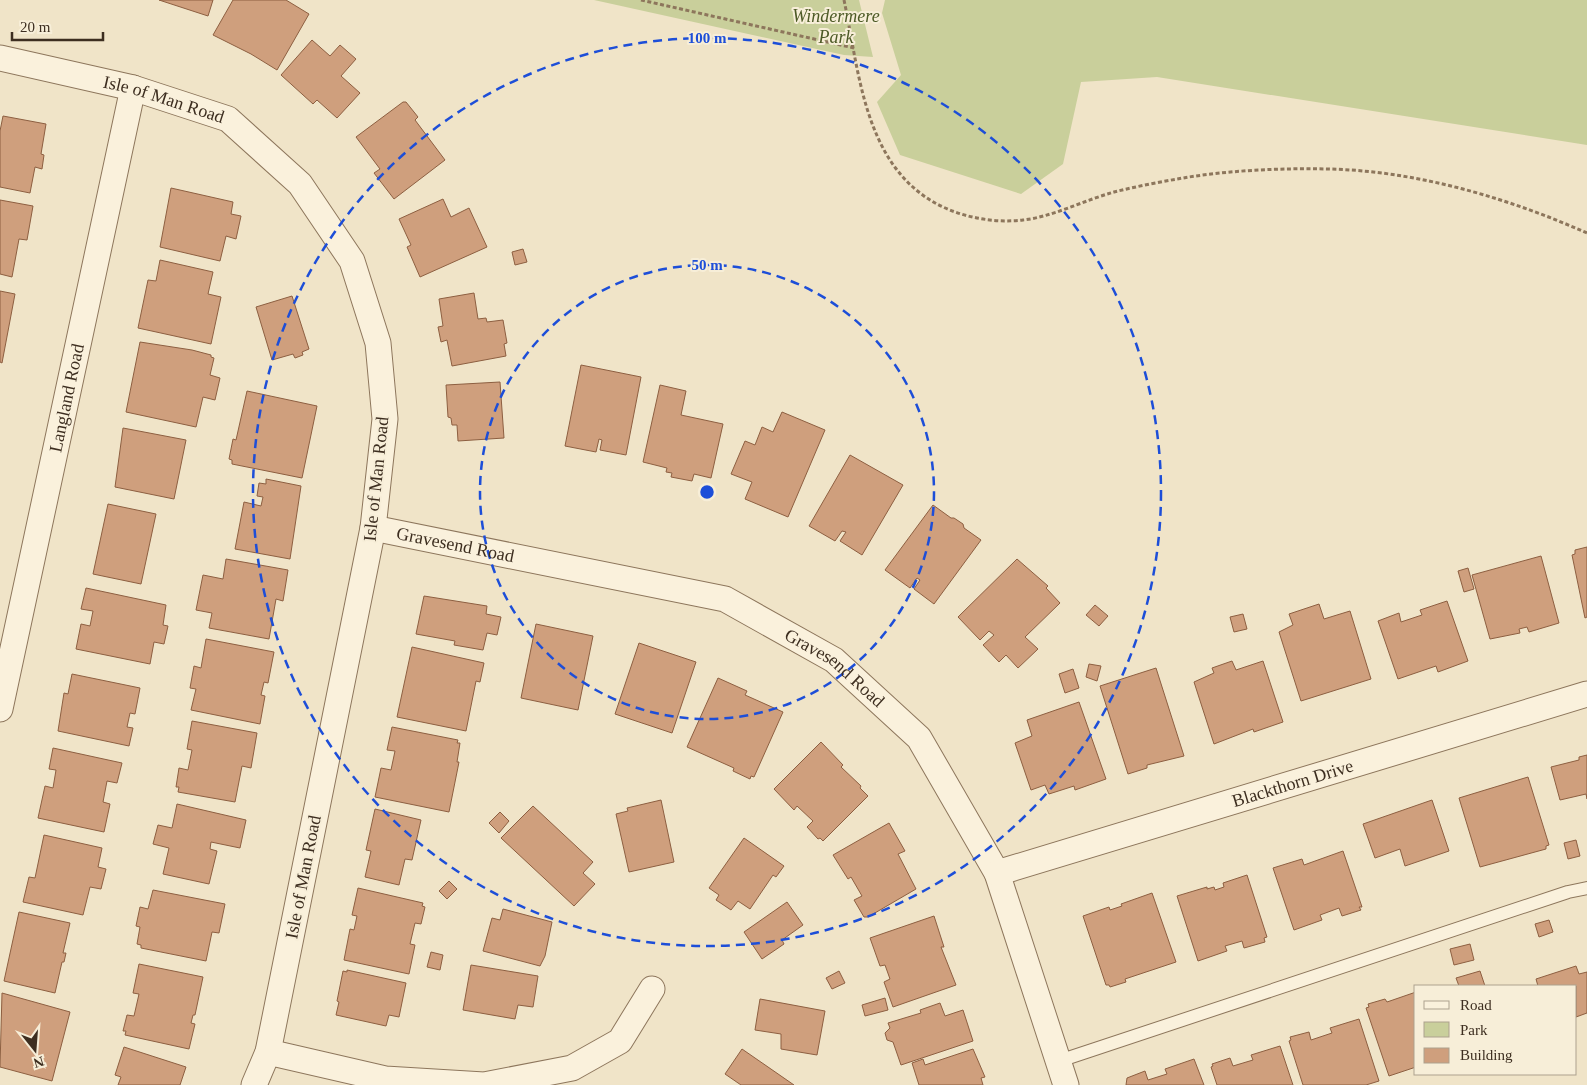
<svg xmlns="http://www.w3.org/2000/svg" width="1587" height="1085" viewBox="0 0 1587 1085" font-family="Georgia,serif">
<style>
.green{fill:#c9cf9b}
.building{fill:#cf9f7d;stroke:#8d5f41}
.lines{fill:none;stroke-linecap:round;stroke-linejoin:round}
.lane-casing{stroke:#8d765c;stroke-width:14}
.street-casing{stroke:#8d765c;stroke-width:27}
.path{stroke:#8d765c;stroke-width:3;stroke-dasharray:4 2.5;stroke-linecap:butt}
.lane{stroke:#faf1dc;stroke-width:12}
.street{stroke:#faf1dc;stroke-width:25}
.ring{fill:none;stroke:#1d4ed8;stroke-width:2.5;stroke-dasharray:9 6}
.labels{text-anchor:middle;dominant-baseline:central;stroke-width:4;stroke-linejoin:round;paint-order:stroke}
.park-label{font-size:18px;font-style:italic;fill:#4d5a26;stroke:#f7eed8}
.street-label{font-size:18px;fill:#3d2e20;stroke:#f7eed8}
.centre{fill:#1d4ed8;stroke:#f7eed8;stroke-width:2.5}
.ring-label{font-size:15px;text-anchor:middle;font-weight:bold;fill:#1d4ed8;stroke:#f7eed8;stroke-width:4;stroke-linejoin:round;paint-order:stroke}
</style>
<rect width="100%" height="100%" fill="#f0e4c8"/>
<path class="green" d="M 594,0 L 859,0 L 873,57 L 844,55 Z
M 885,0 L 1587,0 L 1587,145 L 1157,77 L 1081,82 L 1063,164 L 1021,194 L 900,155 L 877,102 L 901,75 L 882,13 Z"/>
<path class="building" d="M 159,0 L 213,0 L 208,16 Z
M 233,0 L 286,0 L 309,14 L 277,70 L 251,54 L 213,35 Z
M 312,40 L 330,56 L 340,45 L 356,59 L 341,76 L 360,93 L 337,118 L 317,100 L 313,104 L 281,75 Z
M 403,102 L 406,102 L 418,117 L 415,120 L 445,160 L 394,199 L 374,173 L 380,169 L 356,137 Z
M 3,116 L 46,124 L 41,154 L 44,155 L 42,169 L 35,167 L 30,193 L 0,187 L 0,131 Z
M 171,188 L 233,202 L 231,214 L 241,216 L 236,239 L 226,236 L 220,261 L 160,247 Z
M 443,199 L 451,217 L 469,208 L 487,247 L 420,277 L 407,247 L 411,245 L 399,219 Z
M 0,200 L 33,206 L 27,240 L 19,239 L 12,277 L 0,274 Z
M 523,249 L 527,262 L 515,265 L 512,252 Z
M 160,260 L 213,272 L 208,294 L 221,297 L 211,344 L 138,328 L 148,280 L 156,281 Z
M 0,291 L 15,294 L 2,363 L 0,362 Z
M 474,293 L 478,319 L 486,318 L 487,322 L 503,320 L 507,343 L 504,344 L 506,356 L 452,366 L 447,340 L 441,342 L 438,327 L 443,326 L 439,299 Z
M 292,296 L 309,349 L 302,352 L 303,355 L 295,358 L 293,354 L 272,360 L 256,307 Z
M 140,342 L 192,350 L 211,355 L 211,357 L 214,358 L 210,375 L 220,378 L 215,400 L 203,397 L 196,427 L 126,412 Z
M 581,365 L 641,377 L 626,455 L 600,450 L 602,440 L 599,439 L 596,452 L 565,446 Z
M 500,382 L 504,438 L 458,441 L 457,425 L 452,425 L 451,418 L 448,417 L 446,385 Z
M 660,385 L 686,391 L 681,415 L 723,424 L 711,478 L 694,474 L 692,481 L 671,477 L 672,473 L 666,472 L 667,468 L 643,462 Z
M 247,391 L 317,406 L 302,478 L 232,464 L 232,460 L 229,459 L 233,439 L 236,440 Z
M 782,412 L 825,430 L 788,517 L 745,499 L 752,482 L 731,474 L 745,441 L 755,445 L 762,427 L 773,432 Z
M 123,428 L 186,440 L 174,499 L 115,487 Z
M 850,455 L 903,485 L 862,555 L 840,541 L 846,532 L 842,531 L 835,541 L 809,526 Z
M 266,479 L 301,486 L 290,559 L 235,549 L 244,502 L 261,506 L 263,497 L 257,496 L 259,483 L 266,484 Z
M 108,504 L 156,514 L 141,584 L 93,574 Z
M 933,505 L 951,518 L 954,518 L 963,524 L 964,528 L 981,540 L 934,604 L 914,589 L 920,580 L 917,578 L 910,588 L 885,570 Z
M 1587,547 L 1587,617 L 1585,618 L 1572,555 L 1575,554 L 1575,550 Z
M 1541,556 L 1559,623 L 1529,632 L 1527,627 L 1519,629 L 1520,633 L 1490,639 L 1472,575 Z
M 226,559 L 288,570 L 283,601 L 276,599 L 269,639 L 209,628 L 212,613 L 196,610 L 203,575 L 223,579 Z
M 1017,559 L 1048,586 L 1046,588 L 1060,603 L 1025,637 L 1038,649 L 1018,668 L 1006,655 L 999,662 L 983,645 L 994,635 L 989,631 L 980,640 L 958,617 Z
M 1468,568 L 1474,589 L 1464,592 L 1458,571 Z
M 86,588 L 166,605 L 163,625 L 168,626 L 164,644 L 154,642 L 150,664 L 76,649 L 81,624 L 90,626 L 93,611 L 81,609 Z
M 424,596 L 487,606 L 486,614 L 501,617 L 497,635 L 487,633 L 483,650 L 454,645 L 455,641 L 416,634 Z
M 1447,601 L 1468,661 L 1438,672 L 1436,666 L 1398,679 L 1378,621 L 1399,613 L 1401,622 L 1422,615 L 1420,610 Z
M 1319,604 L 1324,619 L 1350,611 L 1371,679 L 1301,701 L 1279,632 L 1293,625 L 1289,614 Z
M 1095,605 L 1108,616 L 1099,626 L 1086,615 Z
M 1243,614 L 1247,629 L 1234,632 L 1230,617 Z
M 536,624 L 593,636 L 578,710 L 521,698 Z
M 206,639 L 274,652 L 268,683 L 264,682 L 261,695 L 265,696 L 260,724 L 191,710 L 196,689 L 190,688 L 194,666 L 201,668 Z
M 639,643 L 696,662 L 672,733 L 615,714 Z
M 412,647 L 484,663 L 480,682 L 476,681 L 466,731 L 397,717 Z
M 1232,661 L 1236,670 L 1263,661 L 1283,722 L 1254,732 L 1253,729 L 1214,744 L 1194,682 L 1214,673 L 1212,668 Z
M 1089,664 L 1101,666 L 1097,681 L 1086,677 Z
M 1156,668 L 1184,756 L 1147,765 L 1147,768 L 1128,774 L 1100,686 Z
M 1073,669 L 1079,688 L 1065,693 L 1059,674 Z
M 72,674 L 140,688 L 135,714 L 130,713 L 127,727 L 133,728 L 129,746 L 58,731 L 64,693 L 68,694 Z
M 718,678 L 747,691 L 745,695 L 783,712 L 754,777 L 751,776 L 750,779 L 733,771 L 734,768 L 687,747 Z
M 1079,702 L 1106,779 L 1075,790 L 1074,786 L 1049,794 L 1045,785 L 1031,790 L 1015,743 L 1032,736 L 1027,720 Z
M 192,721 L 257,733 L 251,768 L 242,766 L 235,802 L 178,792 L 179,787 L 176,787 L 179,768 L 188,770 L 192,750 L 187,749 Z
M 392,727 L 458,740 L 457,743 L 460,743 L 457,762 L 459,762 L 449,812 L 375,797 L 381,768 L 391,770 L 395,751 L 387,750 Z
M 821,742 L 843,765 L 841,767 L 861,786 L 860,788 L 868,796 L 823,841 L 820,838 L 818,839 L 807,827 L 813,821 L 797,806 L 794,810 L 774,789 Z
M 53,748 L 122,763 L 117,783 L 107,781 L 103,802 L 110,804 L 104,832 L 38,818 L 45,786 L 53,788 L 56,770 L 49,769 Z
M 1587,755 L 1587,799 L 1586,794 L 1560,800 L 1551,767 L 1579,760 L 1579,757 Z
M 1528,777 L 1549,845 L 1546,846 L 1546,849 L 1480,867 L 1459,798 Z
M 661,800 L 674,862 L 629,872 L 616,814 L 628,811 L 627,808 Z
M 1432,800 L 1449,851 L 1405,866 L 1400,849 L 1375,858 L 1363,824 Z
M 177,804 L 246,820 L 240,848 L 211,842 L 210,849 L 217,851 L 209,884 L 163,874 L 169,848 L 153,844 L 158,825 L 172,828 Z
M 533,806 L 593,862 L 583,873 L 595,884 L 574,906 L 501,838 Z
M 375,809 L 421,820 L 412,860 L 405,859 L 399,885 L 365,877 L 371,851 L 366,850 Z
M 500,812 L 509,821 L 499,833 L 489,823 Z
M 889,823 L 905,851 L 898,854 L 916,889 L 868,917 L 864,917 L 854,900 L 862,896 L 851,877 L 848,879 L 833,855 Z
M 44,835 L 102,848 L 98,867 L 106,869 L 101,889 L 90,887 L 83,915 L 23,902 L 29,877 L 35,878 Z
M 744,838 L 784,866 L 776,877 L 773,875 L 750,909 L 738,901 L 731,910 L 716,900 L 719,895 L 709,888 Z
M 1576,840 L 1580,856 L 1568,859 L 1564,843 Z
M 1343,851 L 1362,907 L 1359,907 L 1361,910 L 1342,916 L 1339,908 L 1320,915 L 1322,920 L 1294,930 L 1273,868 L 1302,859 L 1304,865 Z
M 1247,875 L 1267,937 L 1264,938 L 1265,942 L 1244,948 L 1242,941 L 1225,946 L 1227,951 L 1198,961 L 1177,896 L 1207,887 L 1207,889 L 1214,887 L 1215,890 L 1224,887 L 1223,883 Z
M 449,881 L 457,889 L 447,899 L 439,891 Z
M 358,888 L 423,903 L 422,906 L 425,907 L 421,924 L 415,923 L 410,944 L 415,945 L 409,974 L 344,960 L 350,929 L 354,930 L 357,916 L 352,915 Z
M 153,890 L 225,904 L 219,933 L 212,932 L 206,961 L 141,948 L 141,945 L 137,944 L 140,927 L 136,926 L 140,907 L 148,909 Z
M 1152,893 L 1176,962 L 1125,979 L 1126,982 L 1110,987 L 1109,985 L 1106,985 L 1083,916 L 1109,907 L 1110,910 L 1122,906 L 1121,904 Z
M 787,902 L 803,925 L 782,940 L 784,944 L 762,959 L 744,932 Z
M 503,909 L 552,922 L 545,956 L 540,966 L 483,951 L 492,918 L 500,920 Z
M 19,912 L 70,923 L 63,953 L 66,953 L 64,962 L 62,962 L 55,993 L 4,981 Z
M 934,916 L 944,947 L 941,947 L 956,985 L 893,1007 L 884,982 L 890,979 L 885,965 L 880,966 L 870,938 Z
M 1549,920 L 1553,932 L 1539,937 L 1535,924 Z
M 1470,944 L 1474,960 L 1454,965 L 1450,949 Z
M 431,952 L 443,955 L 440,970 L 427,967 Z
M 139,964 L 203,977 L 195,1015 L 193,1015 L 191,1023 L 195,1024 L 189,1049 L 125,1035 L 126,1031 L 123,1031 L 127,1015 L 134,1016 L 139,994 L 133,993 Z
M 471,965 L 538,976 L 533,1007 L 518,1005 L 515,1019 L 463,1010 Z
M 1576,966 L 1579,974 L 1587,972 L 1587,1013 L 1576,1017 L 1576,986 L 1538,986 L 1536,979 Z
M 347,970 L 406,983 L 399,1017 L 389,1015 L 386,1026 L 336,1015 L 339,1002 L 337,1001 L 343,971 L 347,972 Z
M 839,971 L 845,983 L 832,989 L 826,978 Z
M 1480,971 L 1485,986 L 1459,986 L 1456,978 Z
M 1416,992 L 1416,1067 L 1389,1076 L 1366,1008 L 1369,1007 L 1368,1004 L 1385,999 L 1387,1002 Z
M 2,993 L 70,1012 L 52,1081 L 0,1067 Z
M 885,998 L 888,1010 L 865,1016 L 862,1005 Z
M 760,999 L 825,1011 L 817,1055 L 781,1049 L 781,1034 L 755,1030 Z
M 940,1003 L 945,1016 L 963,1010 L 973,1041 L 901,1065 L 893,1042 L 887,1040 L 885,1033 L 890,1028 L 888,1023 L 921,1013 L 920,1010 Z
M 1359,1019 L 1379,1081 L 1366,1085 L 1303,1085 L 1289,1041 L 1291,1040 L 1290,1037 L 1309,1032 L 1311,1040 L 1332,1033 L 1330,1028 Z
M 1280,1046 L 1293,1085 L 1217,1085 L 1211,1067 L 1213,1066 L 1212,1064 L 1230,1058 L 1233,1066 L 1253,1060 L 1251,1055 Z
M 124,1047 L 186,1067 L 180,1085 L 118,1085 L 121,1077 L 115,1075 Z
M 742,1049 L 794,1085 L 741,1085 L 725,1074 Z
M 973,1049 L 985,1077 L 981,1078 L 983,1085 L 919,1085 L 912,1063 L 923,1059 L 925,1065 Z
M 1194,1059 L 1204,1085 L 1126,1085 L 1127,1078 L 1145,1071 L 1148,1080 L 1167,1074 L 1165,1069 Z"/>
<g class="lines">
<defs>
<path id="lane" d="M 1059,1061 L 1568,892 L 1587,888"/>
<g id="street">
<path id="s1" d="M 0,58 L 133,88 L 228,119 L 300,184 L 352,261 L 378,343 L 385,419 L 373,528 L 268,1052 L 254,1085"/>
<path id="s2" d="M 373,528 L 725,599 L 834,660 L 919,738 L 997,873 L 1066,1085"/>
<path id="s3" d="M 0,709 L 133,88"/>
<path id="s4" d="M 997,873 L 1587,694"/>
<path d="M 268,1052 L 385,1079 L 484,1085 L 572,1068 L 620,1041 L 652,989"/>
</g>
</defs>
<use href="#lane" class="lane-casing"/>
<use href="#street" class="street-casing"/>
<path class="path" d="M 641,0 L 854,48
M 844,0 C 858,66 863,149 920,193 C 948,215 989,224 1023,220 C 1052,217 1085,200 1114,192 C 1138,186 1165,181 1189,177 C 1235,170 1283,168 1329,169 C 1417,171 1508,198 1587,233"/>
<use href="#lane" class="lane"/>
<use href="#street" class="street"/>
</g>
<g class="ring">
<circle cx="707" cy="492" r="227"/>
<circle cx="707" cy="492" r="454"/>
</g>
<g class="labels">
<g class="park-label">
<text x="836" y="16">Windermere<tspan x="836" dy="21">Park</tspan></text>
</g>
<g class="street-label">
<text stroke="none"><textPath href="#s1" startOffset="169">Isle of Man Road</textPath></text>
<text stroke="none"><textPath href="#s3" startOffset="318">Langland Road</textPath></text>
<text transform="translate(376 479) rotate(-84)">Isle of Man Road</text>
<text stroke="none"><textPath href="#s2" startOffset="84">Gravesend Road</textPath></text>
<text stroke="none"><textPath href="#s2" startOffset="489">Gravesend Road</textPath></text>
<text stroke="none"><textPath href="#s4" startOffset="309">Blackthorn Drive</textPath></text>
<text transform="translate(303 877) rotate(-79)">Isle of Man Road</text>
</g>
</g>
<circle cx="707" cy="492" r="8" class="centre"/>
<g class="ring-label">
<text x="707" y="43">100 m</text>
<text x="707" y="270">50 m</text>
</g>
<rect x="1414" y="985" width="162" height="90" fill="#f7eed8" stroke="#ada18e"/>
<rect x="1424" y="1001" width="25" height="8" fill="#faf1dc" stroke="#ada18e"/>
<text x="1460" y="1010" font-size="15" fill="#3d2e20">Road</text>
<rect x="1424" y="1022" width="25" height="15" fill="#c9cf9b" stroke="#ada18e"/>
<text x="1460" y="1035" font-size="15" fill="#3d2e20">Park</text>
<rect x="1424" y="1048" width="25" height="15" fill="#cf9f7d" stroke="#ada18e"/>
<text x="1460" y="1060" font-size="15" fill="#3d2e20">Building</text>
<g transform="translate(35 1050) rotate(163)" stroke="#f7eed8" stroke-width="4" paint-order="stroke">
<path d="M0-4L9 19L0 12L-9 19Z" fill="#3d2e20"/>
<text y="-8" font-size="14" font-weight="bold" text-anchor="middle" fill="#3d2e20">N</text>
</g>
<path d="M12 32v8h91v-8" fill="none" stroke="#3d2e20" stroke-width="2.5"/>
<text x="20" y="32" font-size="15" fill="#3d2e20" stroke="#f7eed8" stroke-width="4" paint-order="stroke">20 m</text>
</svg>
